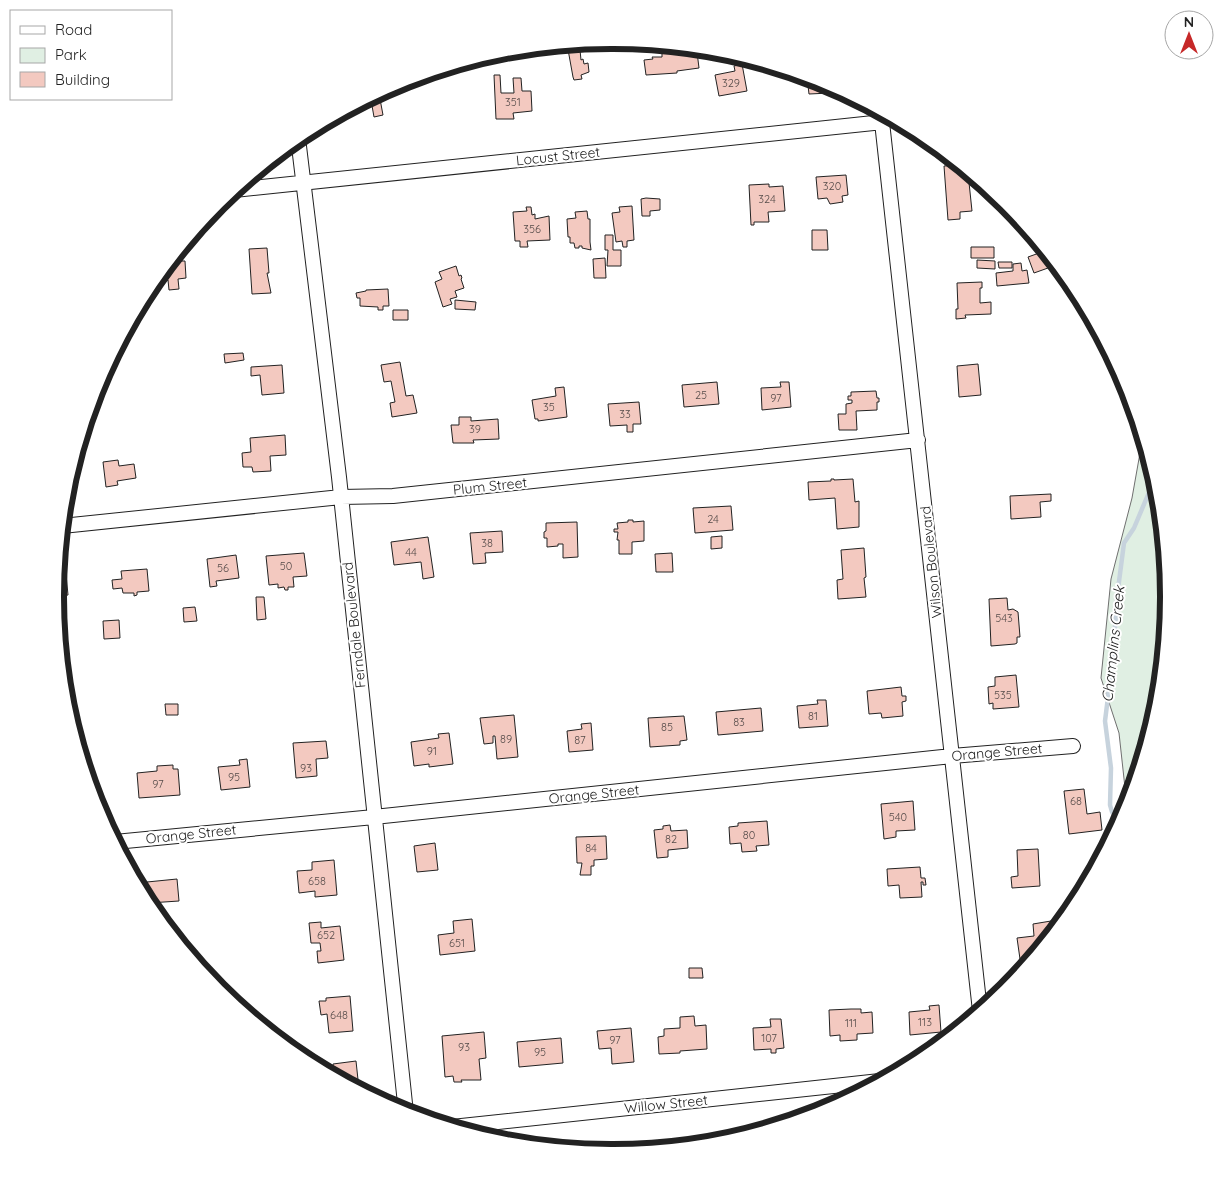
<svg xmlns="http://www.w3.org/2000/svg" width="1224" height="1193" viewBox="0 0 1224 1193" font-family="Quicksand,sans-serif">
<style>
.green{fill:#e0efe3;stroke:#6f6f6f}
.lines{fill:none;stroke-linecap:round;stroke-linejoin:round}
.stream{stroke:#c7d3dd;stroke-width:4.5}
.building{fill:#f3c9c0;stroke:#222}
.minor-casing{stroke:#222;stroke-width:16}
.minor{stroke:#fff;stroke-width:14}
.labels{text-anchor:middle;dominant-baseline:central;stroke-width:4;stroke-linejoin:round;paint-order:stroke}
.number-label{font-size:11px;fill:#564c4a}
.street-label{font-size:14px;fill:#222;stroke:#fff}
.water-label{font-size:15px;font-style:italic;fill:#222;stroke:#fff}
.rim{fill:none;stroke:#222;stroke-width:6}
</style>
<rect width="100%" height="100%" fill="#fff"/>
<path class="green" d="M 1139,426 L 1158,488 L 1168,597 L 1158,705 L 1127,806 L 1119,733 L 1101,678 L 1111,579 L 1132,498 L 1140,453 Z"/>
<g class="lines">
<path class="stream" d="M 1120,821 L 1112,812 L 1110,805 L 1111,768 L 1105,721 L 1113,657 L 1117,597 L 1124,543 L 1134,528 L 1150,490 L 1152,470"/>
</g>
<path class="building" d="M 567,44 L 576,44 L 577,50 L 580,50 L 581,60 L 583,59 L 584,64 L 588,63 L 589,72 L 581,75 L 582,79 L 574,80 L 573,77 Z
M 677,46 L 683,47 L 683,50 L 689,50 L 689,53 L 697,52 L 699,68 L 677,71 L 677,73 L 646,75 L 644,60 L 653,59 L 652,57 L 662,57 L 662,52 L 670,51 L 670,47 Z
M 742,64 L 747,91 L 719,96 L 715,75 L 735,71 L 734,66 Z
M 494,75 L 500,75 L 501,93 L 514,93 L 513,78 L 521,78 L 522,91 L 531,91 L 532,111 L 513,113 L 514,119 L 496,119 Z
M 807,77 L 829,85 L 830,93 L 809,94 Z
M 380,99 L 383,115 L 374,117 L 371,100 Z
M 959,165 L 968,173 L 972,211 L 960,212 L 960,219 L 948,220 L 944,166 Z
M 846,175 L 848,195 L 842,196 L 843,202 L 830,204 L 827,198 L 818,199 L 816,177 Z
M 769,184 L 769,187 L 783,186 L 785,211 L 768,212 L 769,222 L 754,222 L 754,225 L 751,225 L 749,185 Z
M 646,198 L 660,199 L 660,210 L 650,211 L 650,216 L 642,216 L 641,199 Z
M 632,206 L 634,240 L 627,241 L 627,247 L 623,247 L 622,241 L 616,242 L 612,213 L 620,212 L 619,207 Z
M 526,207 L 531,207 L 532,215 L 535,214 L 535,219 L 549,216 L 550,240 L 527,241 L 528,247 L 520,247 L 520,241 L 515,241 L 513,212 L 527,211 Z
M 587,211 L 588,219 L 590,219 L 590,242 L 591,250 L 582,248 L 582,246 L 579,246 L 579,248 L 575,248 L 574,243 L 570,243 L 570,237 L 568,237 L 567,219 L 576,218 L 575,212 Z
M 812,230 L 827,230 L 828,250 L 812,250 Z
M 605,235 L 613,235 L 613,250 L 621,250 L 621,266 L 607,266 L 608,250 L 605,250 Z
M 971,247 L 994,247 L 994,258 L 971,258 Z
M 267,248 L 269,273 L 267,273 L 271,293 L 252,294 L 249,249 Z
M 180,250 L 181,261 L 185,261 L 186,278 L 178,279 L 179,289 L 169,290 L 168,280 L 155,280 Z
M 1042,252 L 1048,268 L 1034,273 L 1028,257 Z
M 605,258 L 606,278 L 594,278 L 593,259 Z
M 977,260 L 995,261 L 995,269 L 977,268 Z
M 998,262 L 1012,262 L 1012,268 L 999,268 Z
M 1021,263 L 1022,271 L 1027,270 L 1029,283 L 997,286 L 996,273 L 1013,271 L 1013,264 Z
M 456,266 L 459,276 L 461,275 L 462,278 L 461,279 L 464,288 L 455,291 L 457,297 L 450,299 L 452,304 L 443,307 L 435,282 L 442,279 L 439,272 Z
M 982,282 L 982,288 L 980,288 L 980,303 L 991,302 L 991,314 L 965,315 L 966,318 L 956,319 L 956,309 L 958,309 L 957,283 Z
M 388,289 L 389,306 L 383,306 L 383,310 L 378,310 L 378,307 L 360,306 L 360,298 L 357,298 L 356,293 L 366,291 L 366,290 Z
M 455,300 L 476,302 L 475,310 L 455,309 Z
M 393,310 L 408,310 L 408,320 L 393,320 Z
M 243,353 L 244,360 L 225,363 L 224,354 Z
M 400,362 L 406,396 L 413,395 L 417,413 L 392,417 L 390,403 L 395,402 L 391,381 L 384,382 L 381,365 Z
M 978,364 L 981,395 L 959,397 L 957,366 Z
M 282,365 L 284,393 L 262,395 L 260,375 L 251,376 L 251,367 Z
M 717,382 L 719,404 L 684,407 L 682,385 Z
M 780,382 L 789,382 L 791,407 L 762,410 L 761,388 L 781,387 Z
M 564,387 L 567,417 L 538,421 L 538,419 L 535,419 L 532,400 L 556,396 L 555,388 Z
M 876,391 L 877,398 L 879,398 L 879,402 L 877,402 L 877,410 L 856,411 L 857,430 L 839,430 L 838,414 L 846,414 L 846,404 L 852,403 L 852,400 L 848,400 L 848,396 L 851,396 L 851,392 Z
M 639,402 L 641,424 L 633,424 L 633,432 L 627,432 L 627,425 L 610,426 L 608,404 Z
M 459,417 L 471,417 L 471,421 L 498,419 L 499,439 L 473,440 L 474,443 L 453,443 L 451,425 L 459,425 Z
M 285,435 L 286,455 L 270,456 L 271,471 L 253,472 L 252,467 L 243,467 L 242,453 L 251,452 L 250,438 Z
M 118,460 L 119,466 L 134,464 L 136,478 L 117,481 L 118,485 L 106,487 L 103,462 Z
M 831,479 L 834,479 L 834,480 L 853,479 L 855,502 L 859,501 L 859,527 L 837,529 L 835,498 L 809,500 L 808,482 L 831,481 Z
M 1051,494 L 1051,501 L 1040,502 L 1041,517 L 1011,519 L 1010,496 Z
M 731,506 L 733,530 L 695,533 L 693,508 Z
M 628,520 L 633,520 L 633,522 L 644,521 L 644,541 L 632,542 L 632,554 L 619,554 L 619,540 L 617,540 L 618,532 L 614,532 L 614,529 L 618,529 L 617,523 L 628,522 Z
M 577,522 L 578,557 L 563,558 L 563,544 L 558,544 L 558,546 L 547,547 L 547,538 L 544,538 L 544,532 L 546,531 L 546,523 Z
M 502,531 L 503,552 L 485,553 L 486,563 L 473,564 L 470,533 Z
M 722,536 L 722,548 L 711,549 L 711,537 Z
M 428,537 L 434,577 L 423,579 L 421,562 L 394,565 L 391,542 Z
M 864,548 L 866,577 L 864,578 L 866,597 L 838,599 L 837,580 L 843,579 L 841,550 Z
M 304,553 L 307,576 L 293,577 L 294,587 L 288,587 L 288,590 L 285,590 L 284,587 L 278,588 L 278,584 L 269,585 L 266,556 Z
M 672,553 L 673,572 L 656,572 L 655,554 Z
M 236,555 L 239,578 L 216,581 L 217,586 L 210,587 L 207,559 Z
M 147,569 L 149,591 L 137,592 L 137,595 L 134,596 L 134,593 L 123,593 L 122,588 L 113,589 L 112,580 L 122,579 L 121,571 Z
M 66,574 L 68,595 L 56,597 L 58,575 Z
M 256,597 L 264,597 L 266,619 L 257,620 Z
M 1007,598 L 1008,610 L 1013,609 L 1018,612 L 1020,637 L 1017,637 L 1017,643 L 1015,644 L 991,646 L 989,599 Z
M 195,607 L 197,621 L 184,622 L 183,608 Z
M 119,620 L 120,638 L 104,639 L 103,621 Z
M 1016,675 L 1019,707 L 993,709 L 993,703 L 989,704 L 988,687 L 995,686 L 995,677 Z
M 901,687 L 902,696 L 906,696 L 906,701 L 902,702 L 903,716 L 882,718 L 881,713 L 869,714 L 867,691 Z
M 817,700 L 826,700 L 828,726 L 799,728 L 797,706 L 818,704 Z
M 165,704 L 178,704 L 178,715 L 166,715 Z
M 761,708 L 763,731 L 718,735 L 716,712 Z
M 514,715 L 518,757 L 497,759 L 495,736 L 493,736 L 493,743 L 484,744 L 480,718 Z
M 684,716 L 687,740 L 680,741 L 680,745 L 650,747 L 648,718 Z
M 591,723 L 593,750 L 569,752 L 567,731 L 582,729 L 581,724 Z
M 449,733 L 453,764 L 429,767 L 429,764 L 414,766 L 411,742 L 439,738 L 438,734 Z
M 326,741 L 328,758 L 316,759 L 317,776 L 296,778 L 293,743 Z
M 247,759 L 250,787 L 221,790 L 218,767 L 240,765 L 239,760 Z
M 173,765 L 173,769 L 178,769 L 180,795 L 139,798 L 137,773 L 157,771 L 157,766 Z
M 88,777 L 92,777 L 93,794 Z
M 1084,789 L 1087,814 L 1100,812 L 1102,830 L 1069,834 L 1064,791 Z
M 913,801 L 915,830 L 896,831 L 896,837 L 884,839 L 881,804 Z
M 767,821 L 769,845 L 756,846 L 757,851 L 742,852 L 741,843 L 730,844 L 729,827 L 738,826 L 738,823 Z
M 670,825 L 671,831 L 687,830 L 688,848 L 668,850 L 668,857 L 657,858 L 654,830 L 663,829 L 663,826 Z
M 606,836 L 607,859 L 594,860 L 594,866 L 591,866 L 591,875 L 580,875 L 582,863 L 577,863 L 576,837 Z
M 435,843 L 438,870 L 417,872 L 414,846 Z
M 1038,849 L 1040,886 L 1012,888 L 1011,877 L 1018,876 L 1017,850 Z
M 334,860 L 337,895 L 315,897 L 315,891 L 299,893 L 297,871 L 312,870 L 312,862 Z
M 920,867 L 921,878 L 925,878 L 926,885 L 923,885 L 923,882 L 921,882 L 922,897 L 900,898 L 899,885 L 888,886 L 887,869 Z
M 177,879 L 179,901 L 149,903 L 147,882 Z
M 472,919 L 475,951 L 440,955 L 438,935 L 454,933 L 453,921 Z
M 1051,921 L 1051,923 L 1059,922 L 1059,925 L 1032,957 L 1020,959 L 1017,938 L 1034,936 L 1033,924 Z
M 321,922 L 321,928 L 340,926 L 344,960 L 318,963 L 317,951 L 321,951 L 320,943 L 311,943 L 309,923 Z
M 689,968 L 702,968 L 703,978 L 689,978 Z
M 350,996 L 353,1031 L 329,1033 L 327,1014 L 321,1015 L 319,1001 L 326,1001 L 326,998 Z
M 939,1005 L 941,1032 L 910,1035 L 909,1012 L 930,1010 L 929,1006 Z
M 851,1009 L 861,1009 L 861,1013 L 872,1012 L 873,1033 L 857,1034 L 857,1040 L 840,1041 L 840,1035 L 830,1036 L 829,1010 Z
M 694,1016 L 695,1026 L 706,1025 L 707,1049 L 680,1051 L 680,1053 L 659,1054 L 658,1037 L 664,1036 L 664,1029 L 680,1028 L 680,1017 Z
M 770,1019 L 781,1019 L 784,1048 L 776,1049 L 776,1053 L 771,1053 L 771,1049 L 754,1050 L 753,1028 L 771,1027 Z
M 631,1028 L 634,1062 L 612,1064 L 611,1048 L 599,1049 L 597,1031 Z
M 484,1032 L 486,1058 L 479,1059 L 481,1080 L 461,1080 L 462,1082 L 454,1082 L 453,1076 L 445,1077 L 442,1036 Z
M 561,1038 L 563,1063 L 519,1067 L 517,1042 Z
M 356,1061 L 359,1089 L 328,1073 L 327,1067 L 333,1067 L 333,1064 Z"/>
<g class="lines">
<defs>
<path id="minor" d="M 881,113 L 980,1011
M 298,138 L 339,477 L 406,1113
M 234,190 L 883,122
M 62,526 L 341,497 L 393,496 L 918,440
M 115,842 L 374,817 L 952,756 L 1073,746
M 452,1127 L 880,1081"/>
</defs>
<use href="#minor" class="minor-casing"/>
<use href="#minor" class="minor"/>
</g>
<g class="labels">
<g class="number-label">
<text x="731" y="83">329</text>
<text x="513" y="102">351</text>
<text x="832" y="186">320</text>
<text x="767" y="199">324</text>
<text x="532" y="229">356</text>
<text x="701" y="395">25</text>
<text x="776" y="398">97</text>
<text x="549" y="407">35</text>
<text x="625" y="414">33</text>
<text x="475" y="429">39</text>
<text x="713" y="519">24</text>
<text x="487" y="543">38</text>
<text x="411" y="552">44</text>
<text x="286" y="566">50</text>
<text x="223" y="568">56</text>
<text x="1004" y="618">543</text>
<text x="1003" y="695">535</text>
<text x="813" y="716">81</text>
<text x="739" y="722">83</text>
<text x="667" y="727">85</text>
<text x="506" y="739">89</text>
<text x="580" y="740">87</text>
<text x="432" y="751">91</text>
<text x="306" y="768">93</text>
<text x="234" y="777">95</text>
<text x="158" y="784">97</text>
<text x="1076" y="801">68</text>
<text x="898" y="817">540</text>
<text x="749" y="835">80</text>
<text x="671" y="839">82</text>
<text x="591" y="848">84</text>
<text x="317" y="881">658</text>
<text x="326" y="935">652</text>
<text x="457" y="943">651</text>
<text x="339" y="1015">648</text>
<text x="925" y="1022">113</text>
<text x="851" y="1023">111</text>
<text x="769" y="1038">107</text>
<text x="615" y="1040">97</text>
<text x="464" y="1047">93</text>
<text x="540" y="1052">95</text>
</g>
<g class="street-label">
<text transform="translate(558 156) rotate(-6)">Locust Street</text>
<text transform="translate(490 486) rotate(-6)">Plum Street</text>
<text transform="translate(931 562) rotate(-96)">Wilson Boulevard</text>
<text transform="translate(354 625) rotate(-96)">Ferndale Boulevard</text>
<text transform="translate(997 752) rotate(-5)">Orange Street</text>
<text transform="translate(594 794) rotate(-6)">Orange Street</text>
<text transform="translate(191 834) rotate(-6)">Orange Street</text>
<text transform="translate(666 1104) rotate(-6)">Willow Street</text>
</g>
<g class="water-label">
<text transform="translate(1113 644) rotate(-84)">Champlins Creek</text>
</g>
</g>
<path d="M0 0H1224V1193H0ZM611 49H613A547 547 0 0 1 1160 596V597A547 547 0 0 1 613 1144H611A547 547 0 0 1 64 597V596A547 547 0 0 1 611 49Z" fill="#fff" fill-rule="evenodd"/>
<path class="rim" d="M611 49H613A547 547 0 0 1 1160 596V597A547 547 0 0 1 613 1144H611A547 547 0 0 1 64 597V596A547 547 0 0 1 611 49Z"/>
<rect x="10" y="10" width="162" height="90" fill="#ffffff" stroke="#a7a7a7"/>
<rect x="20" y="26" width="25" height="8" fill="#ffffff" stroke="#a7a7a7"/>
<text x="55" y="35" font-size="15" fill="#222222">Road</text>
<rect x="20" y="48" width="25" height="15" fill="#e0efe3" stroke="#a7a7a7"/>
<text x="55" y="60" font-size="15" fill="#222222">Park</text>
<rect x="20" y="72" width="25" height="15" fill="#f3c9c0" stroke="#a7a7a7"/>
<text x="55" y="85" font-size="15" fill="#222222">Building</text>
<g transform="translate(1189 35)"><circle r="24" fill="#ffffff" stroke="#a7a7a7"/>
<path d="M0-4L9 19L0 12L-9 19Z" fill="#c62828"/>
<text y="-8" font-size="14" font-weight="bold" text-anchor="middle" fill="#222222">N</text>
</g>
</svg>
